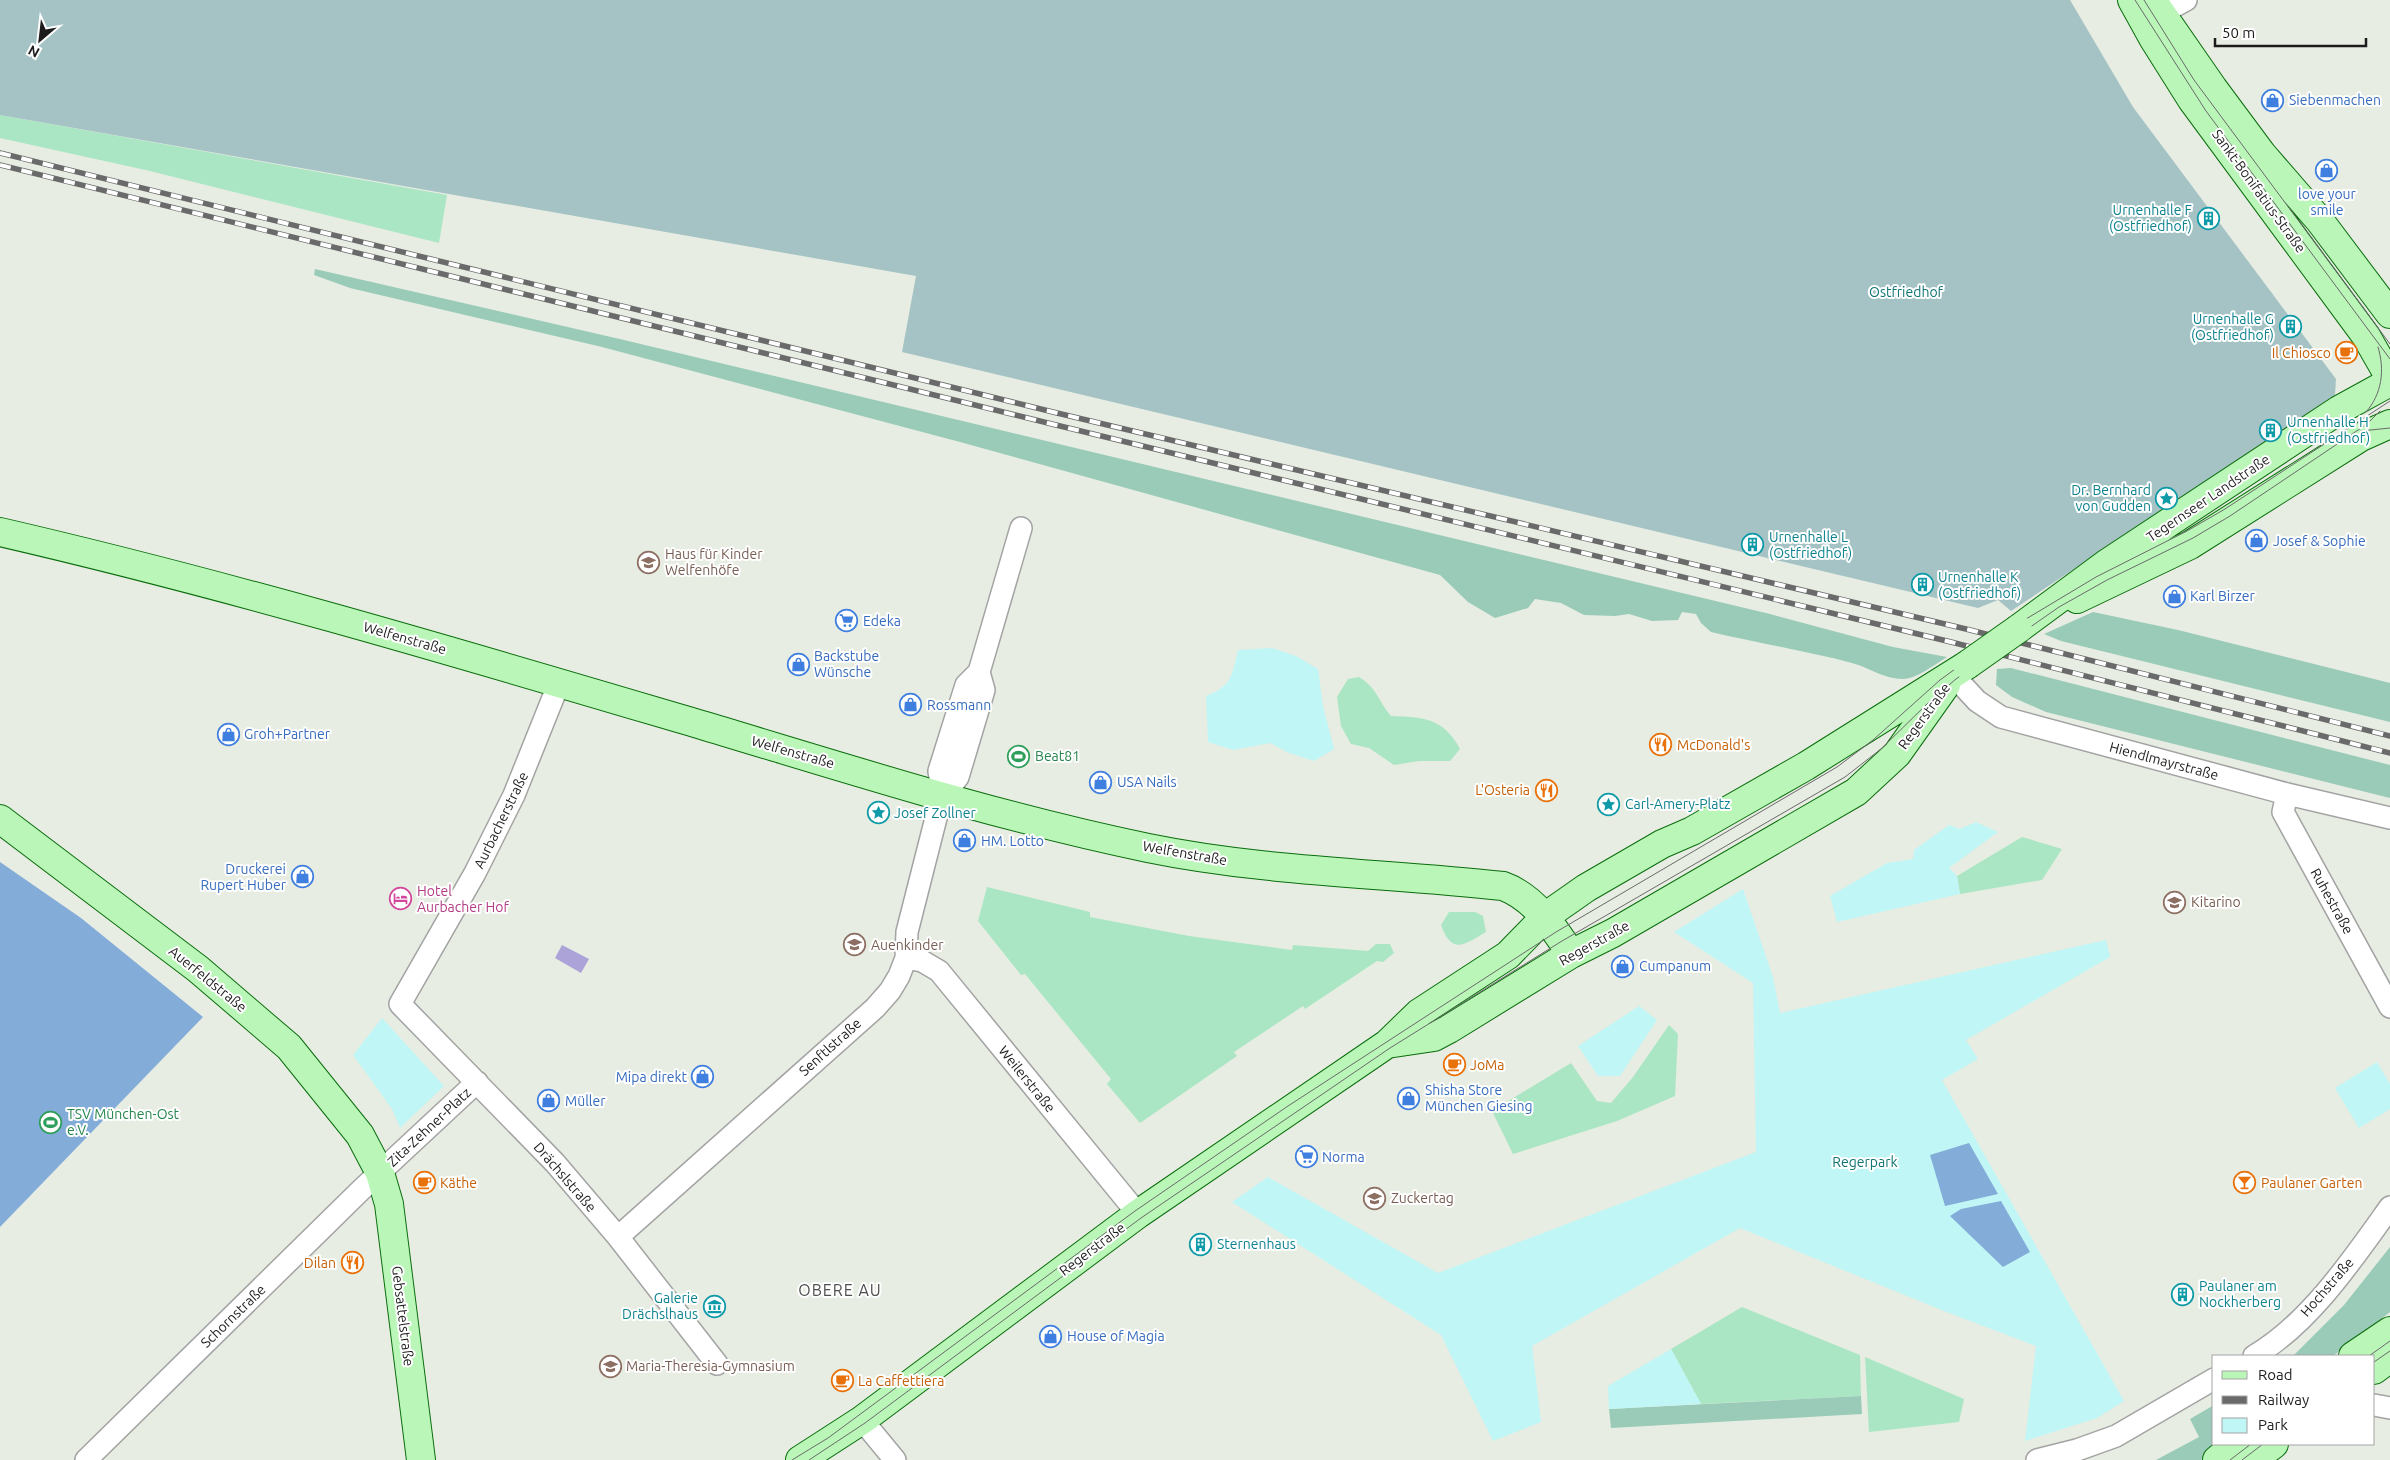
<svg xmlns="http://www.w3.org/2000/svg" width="2390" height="1460" viewBox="0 0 2390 1460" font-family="Ubuntu,sans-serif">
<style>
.grass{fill:#aae6c3}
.forest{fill:#99cbb8}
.cemetery{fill:#a5c3c5}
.park{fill:#c0f6f6}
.pitch{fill:#83acd9}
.water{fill:#aca4d9}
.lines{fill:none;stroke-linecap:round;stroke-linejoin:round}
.street-casing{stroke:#a3a3a3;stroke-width:24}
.secondary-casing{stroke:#0a6d0c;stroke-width:30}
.street{stroke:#fff;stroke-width:21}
.secondary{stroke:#baf6b8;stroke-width:28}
.tram{stroke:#6a6a6a;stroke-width:1}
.rail-casing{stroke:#6a6a6a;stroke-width:5.5}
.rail{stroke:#fff;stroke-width:4;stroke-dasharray:11;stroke-linecap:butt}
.secondary-bridge-casing{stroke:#0a6d0c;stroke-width:30;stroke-linecap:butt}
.secondary-bridge{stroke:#baf6b8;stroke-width:28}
.labels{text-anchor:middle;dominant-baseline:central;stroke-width:4;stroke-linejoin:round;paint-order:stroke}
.shop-label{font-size:14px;fill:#366cbe;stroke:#fff;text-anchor:start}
.street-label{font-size:14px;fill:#1c1c1c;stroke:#fff}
.culture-label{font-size:14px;fill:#0d838f;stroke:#fff;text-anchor:start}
.park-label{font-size:14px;fill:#107474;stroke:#fff}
.food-label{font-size:14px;fill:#c56008;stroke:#fff;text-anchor:start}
.education-label{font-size:14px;fill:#785e54;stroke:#fff;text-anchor:start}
.leisure-label{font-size:14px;fill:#27864d;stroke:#fff;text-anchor:start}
.hotel-label{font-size:14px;fill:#b23c85;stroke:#fff;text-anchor:start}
.quarter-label{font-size:16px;letter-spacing:1px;fill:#4f4f4f;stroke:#fff}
</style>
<rect width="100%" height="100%" fill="#e7ede2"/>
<path class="grass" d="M 0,115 L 447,195 L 439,243 L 150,171 L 0,138 Z
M 1359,677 C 1378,689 1378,701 1391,716 C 1423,717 1444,718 1460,749 L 1450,761 L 1419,761 L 1394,765 L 1369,748 L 1351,744 L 1341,726 L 1337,697 L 1348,679 Z
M 2022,837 L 2062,849 L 2042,880 L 1960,894 L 1957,876 Z
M 987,887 L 1090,912 L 1090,917 L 1189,936 L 1292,950 L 1293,945 L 1368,951 L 1376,944 L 1390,944 L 1394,953 L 1383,962 L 1377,961 L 1305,1009 L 1303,1006 L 1234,1052 L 1237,1056 L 1140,1123 L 1107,1084 L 1111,1079 L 1025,974 L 1021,975 L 978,921 Z
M 1449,912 L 1475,912 L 1483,916 L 1486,932 C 1465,944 1452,956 1441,925 Z
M 1669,1025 L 1678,1034 L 1675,1096 L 1617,1121 L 1513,1154 L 1492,1111 L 1571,1063 L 1597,1101 L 1611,1103 L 1633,1077 Z
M 1742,1307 L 1860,1355 L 1861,1396 L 1701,1404 L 1671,1349 Z
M 1865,1357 L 1964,1399 L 1959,1422 L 1869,1432 Z"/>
<path class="forest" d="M 315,269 L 624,340 L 1770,614 L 1893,647 L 1947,657 C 1935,664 1917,679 1903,679 C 1884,679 1870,668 1852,663 C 1806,651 1758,643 1711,632 L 1701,623 L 1696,614 L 1682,612 L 1678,620 L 1652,621 L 1629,614 L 1615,616 L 1584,615 L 1561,603 L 1535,599 L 1528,608 L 1495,618 L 1468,602 L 1440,575 L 960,442 L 602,347 L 350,288 L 314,275 Z
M 2093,612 L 2178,630 L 2390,683 L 2390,722 L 2061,641 L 2044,634 Z
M 2011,668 L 2390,765 L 2390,798 L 2046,712 L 2012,697 L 1996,685 L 1997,669 Z
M 2390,1247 L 2390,1312 L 2333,1356 L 2293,1356 L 2344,1305 Z
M 1861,1396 L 1862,1414 L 1611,1428 L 1609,1409 Z
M 2214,1405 L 2214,1444 L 2218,1444 L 2201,1460 L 2156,1460 L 2199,1437 L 2190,1419 Z"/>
<path class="cemetery" d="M 0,0 L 2070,0 L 2133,107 L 2336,379 L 2335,395 L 2011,611 L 1998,600 L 1978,608 L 902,352 L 916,276 L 0,115 Z"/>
<path class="park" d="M 1272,648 L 1296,656 L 1318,669 L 1323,706 L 1334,749 L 1314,761 L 1289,753 L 1270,743 L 1233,750 L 1208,742 L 1206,696 C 1232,686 1232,675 1238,650 Z
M 1976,822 L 1998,832 L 1949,868 L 1957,876 L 1960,894 L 1837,922 L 1830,896 L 1887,863 L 1913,859 L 1914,850 L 1949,825 L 1960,829 Z
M 1743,889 L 1773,977 L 1780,1013 L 2106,940 L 2110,957 L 1966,1040 L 1978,1059 L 1942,1080 L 2124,1401 L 2097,1418 L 2025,1441 L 2036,1346 L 1944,1311 L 1740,1228 L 1532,1346 L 1541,1422 L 1493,1441 L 1441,1335 L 1232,1202 L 1268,1177 L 1438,1273 L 1756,1152 L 1753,983 L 1674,932 Z
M 1639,1006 L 1657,1020 L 1620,1076 L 1598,1076 L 1578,1046 Z
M 382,1018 L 444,1086 L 400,1128 L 392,1109 L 353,1055 Z
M 2377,1062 L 2390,1084 L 2390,1109 L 2359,1128 L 2335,1088 Z
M 1671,1349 L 1701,1404 L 1609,1409 L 1608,1386 Z"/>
<path class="pitch" d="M 0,862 L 81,918 L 203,1017 L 0,1227 Z
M 1969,1143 L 1998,1194 L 1945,1206 L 1930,1155 Z
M 2001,1201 L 2030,1252 L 2003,1267 L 1950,1216 L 1961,1209 Z"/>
<path class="water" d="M 562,945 L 589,959 L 581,973 L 555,958 Z"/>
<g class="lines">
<defs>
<path id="street" d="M 2162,13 L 2186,0
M 1953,675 L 1977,701 L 2001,717 L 2287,794 L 2390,818
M 559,683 L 514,795 L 475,873 L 400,1004 L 555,1163 L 618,1237 L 717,1364
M 2287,794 L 2283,812 L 2390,1007
M 943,796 L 939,771 L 966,685 L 979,672 L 1021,528
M 906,958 L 922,961 L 939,971 L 1138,1214
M 618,1237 L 875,1008 L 890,991 L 899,976 L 906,958 L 907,932 L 936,818 L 943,796 L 958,777 L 984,690 L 979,672
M 2254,1356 C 2309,1324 2353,1259 2390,1207
M 2374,1405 L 2390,1408
M 862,1420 L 895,1460
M 86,1460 L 361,1190 L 477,1082
M 2037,1460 L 2077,1450 L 2116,1436 L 2214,1379"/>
<path id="secondary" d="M 2132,0 L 2153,38 L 2192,100 L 2366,336 L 2390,378
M 2152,0 L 2213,88 L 2262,154 L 2320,221 L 2390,314
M 0,532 C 238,587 471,657 705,726 C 852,770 998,817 1148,848 C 1265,872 1385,873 1503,886 C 1534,897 1554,928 1571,954
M 2077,599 L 2190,545 L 2361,437 L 2390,424
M 2018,629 L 2106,564 L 2339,410 L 2390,382
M 0,819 L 198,969 L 289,1047 L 360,1135 L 380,1173 L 389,1204 L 421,1460
M 1387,1044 L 1434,1037 L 1449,1029 L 1571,954 L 1613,933 L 1856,792 L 1897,754 L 1946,685
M 2353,1356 L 2390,1331
M 2374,1370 L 2390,1358
M 800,1460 L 862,1420 L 1138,1214 L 1387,1044 L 1419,1013 L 1508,955 L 1546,916 L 1586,888 L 1662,844 L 1692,831 L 1806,766 L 1967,665
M 2217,1460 L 2236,1444
M 2253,1460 L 2274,1444"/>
</defs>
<use href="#street" class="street-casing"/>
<use href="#secondary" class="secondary-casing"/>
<use href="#street" class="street"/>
<use href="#secondary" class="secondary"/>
<path class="tram" d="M 2135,0 L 2206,111 L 2390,359
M 2144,0 L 2194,80 L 2390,344
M 2366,412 C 2382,394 2385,370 2378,347
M 2361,431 L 2390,428
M 2369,1356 L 2390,1341
M 2374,1362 L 2390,1351
M 792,1460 L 828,1438 L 1135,1211 L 1288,1106 L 1556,932 L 1837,767 L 1873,740 L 1940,680 L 2016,625 L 2096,577 L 2187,531 L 2225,509 L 2390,401
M 809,1460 L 865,1423 L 1141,1218 L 1390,1048 L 1562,941 L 1845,777 L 1881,749 L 1930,701 L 1956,679 L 2059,607 L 2107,580 L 2193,538 L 2230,516 L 2367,424 L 2380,411
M 2230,1460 L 2251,1444
M 2242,1460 L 2263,1444"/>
<defs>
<path id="rail" d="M 0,153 L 1057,413 L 1966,629 L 2390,736
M 0,165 L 1056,425 L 1951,642 L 2390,753"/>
</defs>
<use href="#rail" class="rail-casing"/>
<use href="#rail" class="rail"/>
<defs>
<path id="secondary-bridge" d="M 1967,665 L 2018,629"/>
</defs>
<use href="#secondary-bridge" class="secondary-bridge-casing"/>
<use href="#secondary-bridge" class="secondary-bridge"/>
</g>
<defs>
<symbol id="shop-ring" viewBox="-11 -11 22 22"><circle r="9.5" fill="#fff" stroke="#3f7fe0" stroke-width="1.5"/><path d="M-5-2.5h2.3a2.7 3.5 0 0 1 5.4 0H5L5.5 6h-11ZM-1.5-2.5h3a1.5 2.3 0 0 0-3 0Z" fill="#3f7fe0"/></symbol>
<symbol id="building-ring" viewBox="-11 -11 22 22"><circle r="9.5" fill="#fff" stroke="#0f9aa8" stroke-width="1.5"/><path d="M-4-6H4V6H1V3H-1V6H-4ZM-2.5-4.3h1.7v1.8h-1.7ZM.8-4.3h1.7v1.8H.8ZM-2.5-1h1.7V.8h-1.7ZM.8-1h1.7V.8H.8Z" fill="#0f9aa8"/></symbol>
<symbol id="cafe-ring" viewBox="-11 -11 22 22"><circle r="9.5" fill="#fff" stroke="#e8710a" stroke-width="1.5"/><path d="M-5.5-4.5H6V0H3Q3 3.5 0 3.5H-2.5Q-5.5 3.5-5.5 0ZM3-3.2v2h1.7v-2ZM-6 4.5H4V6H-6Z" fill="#e8710a"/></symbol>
<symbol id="sight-ring" viewBox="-11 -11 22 22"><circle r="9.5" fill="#fff" stroke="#0f9aa8" stroke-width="1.5"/><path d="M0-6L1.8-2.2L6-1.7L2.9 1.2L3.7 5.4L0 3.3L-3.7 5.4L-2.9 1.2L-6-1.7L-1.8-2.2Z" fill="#0f9aa8"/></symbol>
<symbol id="school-ring" viewBox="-11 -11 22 22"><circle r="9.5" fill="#fff" stroke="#8d6e63" stroke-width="1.5"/><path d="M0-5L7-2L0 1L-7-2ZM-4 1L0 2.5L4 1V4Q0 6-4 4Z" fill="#8d6e63"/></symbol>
<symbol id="supermarket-ring" viewBox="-11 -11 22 22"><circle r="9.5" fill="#fff" stroke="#3f7fe0" stroke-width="1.5"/><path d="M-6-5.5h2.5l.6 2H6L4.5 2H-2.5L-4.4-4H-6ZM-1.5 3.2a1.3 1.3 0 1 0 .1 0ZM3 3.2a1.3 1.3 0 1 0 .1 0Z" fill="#3f7fe0"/></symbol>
<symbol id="restaurant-ring" viewBox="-11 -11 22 22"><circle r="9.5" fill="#fff" stroke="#e8710a" stroke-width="1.5"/><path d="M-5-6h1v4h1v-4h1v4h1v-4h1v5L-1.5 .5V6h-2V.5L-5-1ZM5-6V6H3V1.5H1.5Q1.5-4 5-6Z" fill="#e8710a"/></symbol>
<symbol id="stadium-ring" viewBox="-11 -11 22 22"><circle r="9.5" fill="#fff" stroke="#2e9e5b" stroke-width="1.5"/><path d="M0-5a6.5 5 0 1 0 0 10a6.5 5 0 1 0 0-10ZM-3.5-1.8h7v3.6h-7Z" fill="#2e9e5b"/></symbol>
<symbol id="hotel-ring" viewBox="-11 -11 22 22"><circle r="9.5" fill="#fff" stroke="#d1479c" stroke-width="1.5"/><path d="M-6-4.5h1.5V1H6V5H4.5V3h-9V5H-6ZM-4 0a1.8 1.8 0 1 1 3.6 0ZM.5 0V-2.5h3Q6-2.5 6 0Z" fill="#d1479c"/></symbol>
<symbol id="bar-ring" viewBox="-11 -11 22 22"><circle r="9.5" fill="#fff" stroke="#e8710a" stroke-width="1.5"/><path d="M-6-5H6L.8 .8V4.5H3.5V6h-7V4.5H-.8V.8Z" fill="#e8710a"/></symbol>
<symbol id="museum-ring" viewBox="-11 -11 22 22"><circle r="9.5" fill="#fff" stroke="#0f9aa8" stroke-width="1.5"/><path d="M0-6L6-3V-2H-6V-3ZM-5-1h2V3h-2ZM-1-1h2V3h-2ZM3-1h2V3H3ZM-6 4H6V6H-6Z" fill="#0f9aa8"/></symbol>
</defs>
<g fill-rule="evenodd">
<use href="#shop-ring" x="2260" y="88" width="25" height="25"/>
<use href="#shop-ring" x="2314" y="158" width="25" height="25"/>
<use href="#building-ring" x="2196" y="206" width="25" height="25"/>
<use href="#building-ring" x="2278" y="314" width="25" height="25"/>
<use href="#cafe-ring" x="2334" y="340" width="25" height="25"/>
<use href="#building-ring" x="2258" y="418" width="25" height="25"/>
<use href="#sight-ring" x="2154" y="486" width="25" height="25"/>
<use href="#shop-ring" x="2244" y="528" width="25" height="25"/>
<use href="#building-ring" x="1740" y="532" width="25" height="25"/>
<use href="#school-ring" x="636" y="550" width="25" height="25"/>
<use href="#building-ring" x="1910" y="572" width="25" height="25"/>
<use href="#shop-ring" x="2162" y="584" width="25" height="25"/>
<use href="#supermarket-ring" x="834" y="608" width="25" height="25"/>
<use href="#shop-ring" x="786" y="652" width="25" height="25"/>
<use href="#shop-ring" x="898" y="692" width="25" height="25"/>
<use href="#shop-ring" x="216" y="722" width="25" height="25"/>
<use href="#restaurant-ring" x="1648" y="732" width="25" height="25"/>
<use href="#stadium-ring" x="1006" y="744" width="25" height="25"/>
<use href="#shop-ring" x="1088" y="770" width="25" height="25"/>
<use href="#restaurant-ring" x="1534" y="778" width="25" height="25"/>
<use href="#sight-ring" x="1596" y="792" width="25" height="25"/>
<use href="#sight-ring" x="866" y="800" width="25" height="25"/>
<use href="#shop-ring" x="952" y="828" width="25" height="25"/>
<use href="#shop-ring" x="290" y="864" width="25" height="25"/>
<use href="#hotel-ring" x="388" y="886" width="25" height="25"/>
<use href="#school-ring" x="2162" y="890" width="25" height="25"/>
<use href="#school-ring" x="842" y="932" width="25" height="25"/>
<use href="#shop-ring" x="1610" y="954" width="25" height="25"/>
<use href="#cafe-ring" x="1442" y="1052" width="25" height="25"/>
<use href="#shop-ring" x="690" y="1064" width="25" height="25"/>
<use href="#shop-ring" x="1396" y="1086" width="25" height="25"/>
<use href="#shop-ring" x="536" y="1088" width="25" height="25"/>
<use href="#stadium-ring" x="38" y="1110" width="25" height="25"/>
<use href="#supermarket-ring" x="1294" y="1144" width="25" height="25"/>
<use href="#cafe-ring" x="412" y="1170" width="25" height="25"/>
<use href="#bar-ring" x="2232" y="1170" width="25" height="25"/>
<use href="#school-ring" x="1362" y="1186" width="25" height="25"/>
<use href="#building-ring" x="1188" y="1232" width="25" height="25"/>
<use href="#restaurant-ring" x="340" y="1250" width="25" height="25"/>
<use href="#building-ring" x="2170" y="1282" width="25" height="25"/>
<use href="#museum-ring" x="702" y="1294" width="25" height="25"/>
<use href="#shop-ring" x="1038" y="1324" width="25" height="25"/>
<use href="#school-ring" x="598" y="1354" width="25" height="25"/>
<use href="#cafe-ring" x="830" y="1368" width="25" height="25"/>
</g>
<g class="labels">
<g class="shop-label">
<text x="2289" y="100">Siebenmachen</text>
<text x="2327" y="194" text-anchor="middle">love your<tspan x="2327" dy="16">smile</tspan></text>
<text x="2273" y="541">Josef &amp; Sophie</text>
<text x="2190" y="596">Karl Birzer</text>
<text x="863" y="621">Edeka</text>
<text x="814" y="656">Backstube<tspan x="814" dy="16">Wünsche</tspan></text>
<text x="927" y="705">Rossmann</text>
<text x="244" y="734">Groh+Partner</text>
<text x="1117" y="782">USA Nails</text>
<text x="981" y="841">HM. Lotto</text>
<text x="286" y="869" text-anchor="end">Druckerei<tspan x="286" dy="16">Rupert Huber</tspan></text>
<text x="1639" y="966">Cumpanum</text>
<text x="687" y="1077" text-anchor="end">Mipa direkt</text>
<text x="1425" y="1090">Shisha Store<tspan x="1425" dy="16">München Giesing</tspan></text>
<text x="565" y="1101">Müller</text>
<text x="1322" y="1157">Norma</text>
<text x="1067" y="1336">House of Magia</text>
</g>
<g class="street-label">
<text transform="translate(2259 191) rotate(54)">Sankt-Bonifatius-Straße</text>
<text transform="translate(2208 498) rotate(-34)">Tegernseer Landstraße</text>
<text transform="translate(405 638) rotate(16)">Welfenstraße</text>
<text transform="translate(1924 716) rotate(-54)">Regerstraße</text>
<text transform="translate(793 752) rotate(16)">Welfenstraße</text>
<text transform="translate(2164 761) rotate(15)">Hiendlmayrstraße</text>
<text transform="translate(501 820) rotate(-64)">Aurbacherstraße</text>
<text transform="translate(1185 853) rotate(10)">Welfenstraße</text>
<text transform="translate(2332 901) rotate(61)">Ruhestraße</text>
<text transform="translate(1594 943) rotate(-29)">Regerstraße</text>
<text transform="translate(208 979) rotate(39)">Auerfeldstraße</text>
<text transform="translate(830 1047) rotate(-42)">Senftlstraße</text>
<text transform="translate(1027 1079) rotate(51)">Weilerstraße</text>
<text transform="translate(429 1127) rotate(-43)">Zita-Zehner-Platz</text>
<text transform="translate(565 1177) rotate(49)">Drächslstraße</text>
<text transform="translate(1092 1249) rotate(-37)">Regerstraße</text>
<text transform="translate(2327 1287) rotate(-49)">Hochstraße</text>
<text transform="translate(233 1316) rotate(-44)">Schornstraße</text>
<text transform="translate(403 1316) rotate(83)">Gebsattelstraße</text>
</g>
<g class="culture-label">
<text x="2192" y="210" text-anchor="end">Urnenhalle F<tspan x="2192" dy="16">(Ostfriedhof)</tspan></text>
<text x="2274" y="319" text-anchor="end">Urnenhalle G<tspan x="2274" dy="16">(Ostfriedhof)</tspan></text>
<text x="2287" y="422">Urnenhalle H<tspan x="2287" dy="16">(Ostfriedhof)</tspan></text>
<text x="2151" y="490" text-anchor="end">Dr. Bernhard<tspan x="2151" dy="16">von Gudden</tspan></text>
<text x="1769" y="537">Urnenhalle L<tspan x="1769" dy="16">(Ostfriedhof)</tspan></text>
<text x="1938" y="577">Urnenhalle K<tspan x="1938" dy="16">(Ostfriedhof)</tspan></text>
<text x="1625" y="804">Carl-Amery-Platz</text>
<text x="894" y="813">Josef Zollner</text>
<text x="1217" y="1244">Sternenhaus</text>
<text x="2199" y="1286">Paulaner am<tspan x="2199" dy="16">Nockherberg</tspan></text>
<text x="698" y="1298" text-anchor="end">Galerie<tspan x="698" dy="16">Drächslhaus</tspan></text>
</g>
<g class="park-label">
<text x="1906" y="292">Ostfriedhof</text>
<text x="1865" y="1162">Regerpark</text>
</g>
<g class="food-label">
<text x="2331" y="353" text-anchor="end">Il Chiosco</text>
<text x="1677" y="745">McDonald's</text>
<text x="1530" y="790" text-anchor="end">L'Osteria</text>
<text x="1470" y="1065">JoMa</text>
<text x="440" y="1183">Käthe</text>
<text x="2261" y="1183">Paulaner Garten</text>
<text x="336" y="1263" text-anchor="end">Dilan</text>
<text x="858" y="1381">La Caffettiera</text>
</g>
<g class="education-label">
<text x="665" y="554">Haus für Kinder<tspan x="665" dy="16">Welfenhöfe</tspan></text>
<text x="2191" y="902">Kitarino</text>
<text x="871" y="945">Auenkinder</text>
<text x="1391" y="1198">Zuckertag</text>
<text x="626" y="1366">Maria-Theresia-Gymnasium</text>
</g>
<g class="leisure-label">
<text x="1035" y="756">Beat81</text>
<text x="67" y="1114">TSV München-Ost<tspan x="67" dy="16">e.V.</tspan></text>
</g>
<g class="hotel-label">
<text x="417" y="891">Hotel<tspan x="417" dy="16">Aurbacher Hof</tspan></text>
</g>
<g class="quarter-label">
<text x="840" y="1290">OBERE AU</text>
</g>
</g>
<rect x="2212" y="1355" width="162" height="90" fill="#ffffff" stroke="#a4a4a4"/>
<rect x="2222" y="1371" width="25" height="8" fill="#baf6b8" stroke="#a4a4a4"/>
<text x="2258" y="1380" font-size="15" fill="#1c1c1c">Road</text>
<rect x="2222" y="1396" width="25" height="8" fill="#6a6a6a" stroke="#a4a4a4"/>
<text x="2258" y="1405" font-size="15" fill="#1c1c1c">Railway</text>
<rect x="2222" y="1418" width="25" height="15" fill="#c0f6f6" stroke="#a4a4a4"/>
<text x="2258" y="1430" font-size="15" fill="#1c1c1c">Park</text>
<g transform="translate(40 40) rotate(208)" stroke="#ffffff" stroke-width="4" paint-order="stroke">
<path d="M0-4L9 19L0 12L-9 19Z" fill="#1c1c1c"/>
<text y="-8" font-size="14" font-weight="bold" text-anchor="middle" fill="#1c1c1c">N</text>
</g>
<path d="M2215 38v8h151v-8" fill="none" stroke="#1c1c1c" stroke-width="2.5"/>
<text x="2222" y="38" font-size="15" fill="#1c1c1c" stroke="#ffffff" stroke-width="4" paint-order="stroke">50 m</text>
</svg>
